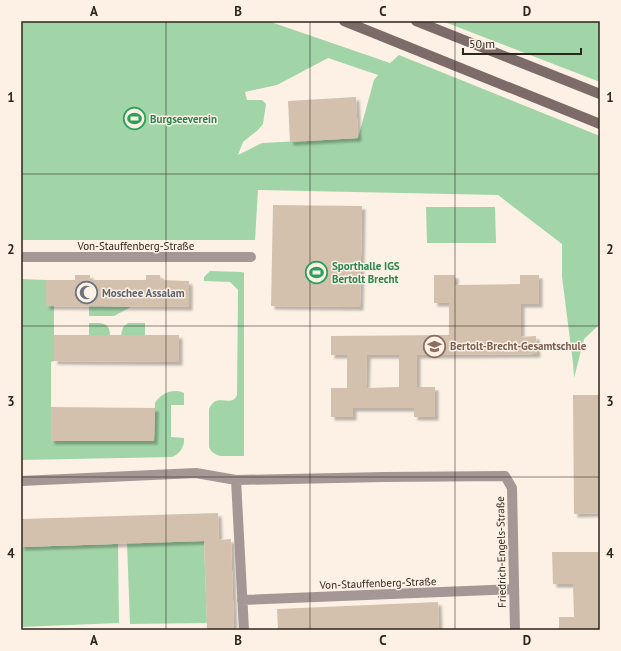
<svg xmlns="http://www.w3.org/2000/svg" width="621" height="651" viewBox="0 0 621 651" font-family="'PT Sans',sans-serif">
<style>
.green{fill:#a1d5a7;fill-rule:evenodd}
.building{fill:#d4c1ad;fill-rule:evenodd;filter:url(#shadow)}
.lines{fill:none;stroke-linecap:round;stroke-linejoin:round}
.street{stroke:#a49795;stroke-width:10}
.secondary{stroke:#7d6b69;stroke-width:10}
.grid{fill:none;stroke:#2d261e;stroke-width:1;stroke-opacity:0.55}
.labels{text-anchor:middle;dominant-baseline:central;stroke-width:3;stroke-linejoin:round;paint-order:stroke}
.leisure-label{font-size:11px;font-weight:bold;fill:#27864d;stroke:#fdf1e5;text-anchor:start}
.street-label{font-size:11px;fill:#2d261e;stroke:#fdf1e5}
.worship-label{font-size:11px;font-weight:bold;fill:#5b616d;stroke:#fdf1e5;text-anchor:start}
.education-label{font-size:11px;font-weight:bold;fill:#785e54;stroke:#fdf1e5;text-anchor:start}
.neatline{fill:none;stroke:#2d261e;stroke-width:1.5}
.grid-label{font-size:13px;text-anchor:middle;font-weight:bold;fill:#2d261e}
</style>
<defs>
<filter id="shadow"><feDropShadow dx="3.5" dy="3.5" stdDeviation="1" flood-color="#0004"/></filter>
</defs>
<rect width="100%" height="100%" fill="#fdf1e5"/>
<path class="green" d="M 21,21 L 268,21 L 390,63 L 399,55 L 600,136 L 600,324 L 584,339 L 574,378 L 573,363 L 562,277 L 562,244 L 498,195 L 258,190 L 255,240 L 21,240 ZM 328,58 L 378,75 L 374,80 L 358,138 L 262,143 L 238,155 L 243,142 L 258,130 L 263,124 L 266,104 L 262,100 L 247,100 L 245,92 L 277,85 Z
M 442,21 L 600,21 L 600,82 Z
M 426,207 L 495,207 L 496,243 L 427,243 Z
M 210,271 L 242,272 L 244,273 L 244,456 L 220,456 L 215,454 L 211,451 L 209,447 L 209,409 C 217,391 231,409 237,395 L 238,290 L 230,282 L 204,281 L 204,277 Z
M 21,279 L 46,280 L 46,306 L 54,306 L 54,361 L 51,362 L 51,440 L 154,441 L 155,403 C 161,393 174,388 184,393 L 184,405 L 171,405 L 171,437 L 184,438 C 185,446 180,454 172,457 L 21,460 Z
M 89,306 L 131,307 L 114,316 L 89,316 Z
M 89,323 C 100,323 110,321 110,335 L 89,335 Z
M 128,323 L 145,323 L 145,335 L 121,335 L 123,327 Z
M 204,541 L 207,623 L 130,624 L 127,543 Z
M 118,544 L 119,623 L 21,627 L 21,547 Z"/>
<path class="building" d="M 356,97 L 358,138 L 290,142 L 288,101 Z
M 273,205 L 362,206 L 360,307 L 271,306 Z
M 75,275 L 90,275 L 90,280 L 146,280 L 146,275 L 160,275 L 161,280 L 189,281 L 189,307 L 46,306 L 46,280 L 75,280 Z
M 434,275 L 455,275 L 455,285 L 520,284 L 520,275 L 539,275 L 539,304 L 521,304 L 521,337 L 536,336 L 537,354 L 417,355 L 417,387 L 435,387 L 435,417 L 414,417 L 414,408 L 353,408 L 353,417 L 331,417 L 331,388 L 347,388 L 347,355 L 331,355 L 331,336 L 449,335 L 449,303 L 434,303 ZM 367,355 L 399,355 L 399,387 L 366,388 Z
M 54,335 L 179,335 L 179,362 L 54,361 Z
M 573,395 L 599,395 L 600,513 L 574,514 Z
M 51,407 L 155,408 L 154,441 L 51,441 Z
M 218,513 L 219,540 L 231,539 L 234,630 L 207,630 L 204,541 L 21,547 L 21,519 Z
M 552,552 L 600,552 L 600,630 L 559,630 L 559,617 L 574,617 L 573,584 L 553,584 Z
M 438,602 L 439,630 L 278,630 L 277,609 Z"/>
<g class="lines">
<path class="street" d="M 21,257 L 251,257
M 236,480 L 244,630
M 21,481 L 196,473 L 236,480 L 384,477 L 505,476 L 512,488 L 515,630
M 242,600 L 514,589"/>
<path class="secondary" d="M 344,21 L 600,124
M 416,21 L 600,94"/>
</g>
<path class="grid" d="M 166,21 L 166,630M 310,21 L 310,630M 455,21 L 455,630M 21,174 L 600,174M 21,326 L 600,326M 21,477 L 600,477"/>
<defs>
<symbol id="stadium-ring" viewBox="-11 -11 22 22"><circle r="9.5" fill="#fdf1e5" stroke="#2e9e5b" stroke-width="1.5"/><path d="M0-5a6.5 5 0 1 0 0 10a6.5 5 0 1 0 0-10ZM-3.5-1.8h7v3.6h-7Z" fill="#2e9e5b"/></symbol>
<symbol id="mosque-ring" viewBox="-11 -11 22 22"><circle r="9.5" fill="#fdf1e5" stroke="#6b7280" stroke-width="1.5"/><path d="M3.5-4.9A6 6 0 1 0 3.5 4.9A5 5 0 1 1 3.5-4.9Z" fill="#6b7280"/></symbol>
<symbol id="school-ring" viewBox="-11 -11 22 22"><circle r="9.5" fill="#fdf1e5" stroke="#8d6e63" stroke-width="1.5"/><path d="M0-5L7-2L0 1L-7-2ZM-4 1L0 2.5L4 1V4Q0 6-4 4Z" fill="#8d6e63"/></symbol>
</defs>
<g fill-rule="evenodd">
<use href="#stadium-ring" x="122" y="106" width="25" height="25"/>
<use href="#stadium-ring" x="304" y="260" width="25" height="25"/>
<use href="#mosque-ring" x="74" y="280" width="25" height="25"/>
<use href="#school-ring" x="422" y="334" width="25" height="25"/>
</g>
<g class="labels">
<g class="leisure-label">
<text x="150" y="119">Burgseeverein</text>
<text x="332" y="266">Sporthalle IGS<tspan x="332" dy="13">Bertolt Brecht</tspan></text>
</g>
<g class="street-label">
<text x="136" y="246">Von-Stauffenberg-Straße</text>
<text transform="translate(501 552) rotate(-91)">Friedrich-Engels-Straße</text>
<text transform="translate(378 583) rotate(-2)">Von-Stauffenberg-Straße</text>
</g>
<g class="worship-label">
<text x="102" y="293">Moschee Assalam</text>
</g>
<g class="education-label">
<text x="450" y="346">Bertolt-Brecht-Gesamtschule</text>
</g>
</g>
<rect width="621" height="651" fill="none" stroke="#fdf1e5" stroke-width="44"/>
<path d="M463 48v6h118v-6" fill="none" stroke="#2d261e" stroke-width="2"/>
<text x="469" y="48" font-size="12" fill="#2d261e" stroke="#fdf1e5" stroke-width="3" paint-order="stroke">50 m</text>
<rect x="22" y="22" width="577" height="607" class="neatline"/>
<g class="grid-label">
<text x="94" y="16">A</text>
<text x="238" y="16">B</text>
<text x="383" y="16">C</text>
<text x="527" y="16">D</text>
<text x="11" y="102">1</text>
<text x="610" y="102">1</text>
<text x="11" y="254">2</text>
<text x="610" y="254">2</text>
<text x="11" y="406">3</text>
<text x="610" y="406">3</text>
<text x="11" y="558">4</text>
<text x="610" y="558">4</text>
<text x="94" y="645">A</text>
<text x="238" y="645">B</text>
<text x="383" y="645">C</text>
<text x="527" y="645">D</text>
</g>
</svg>
